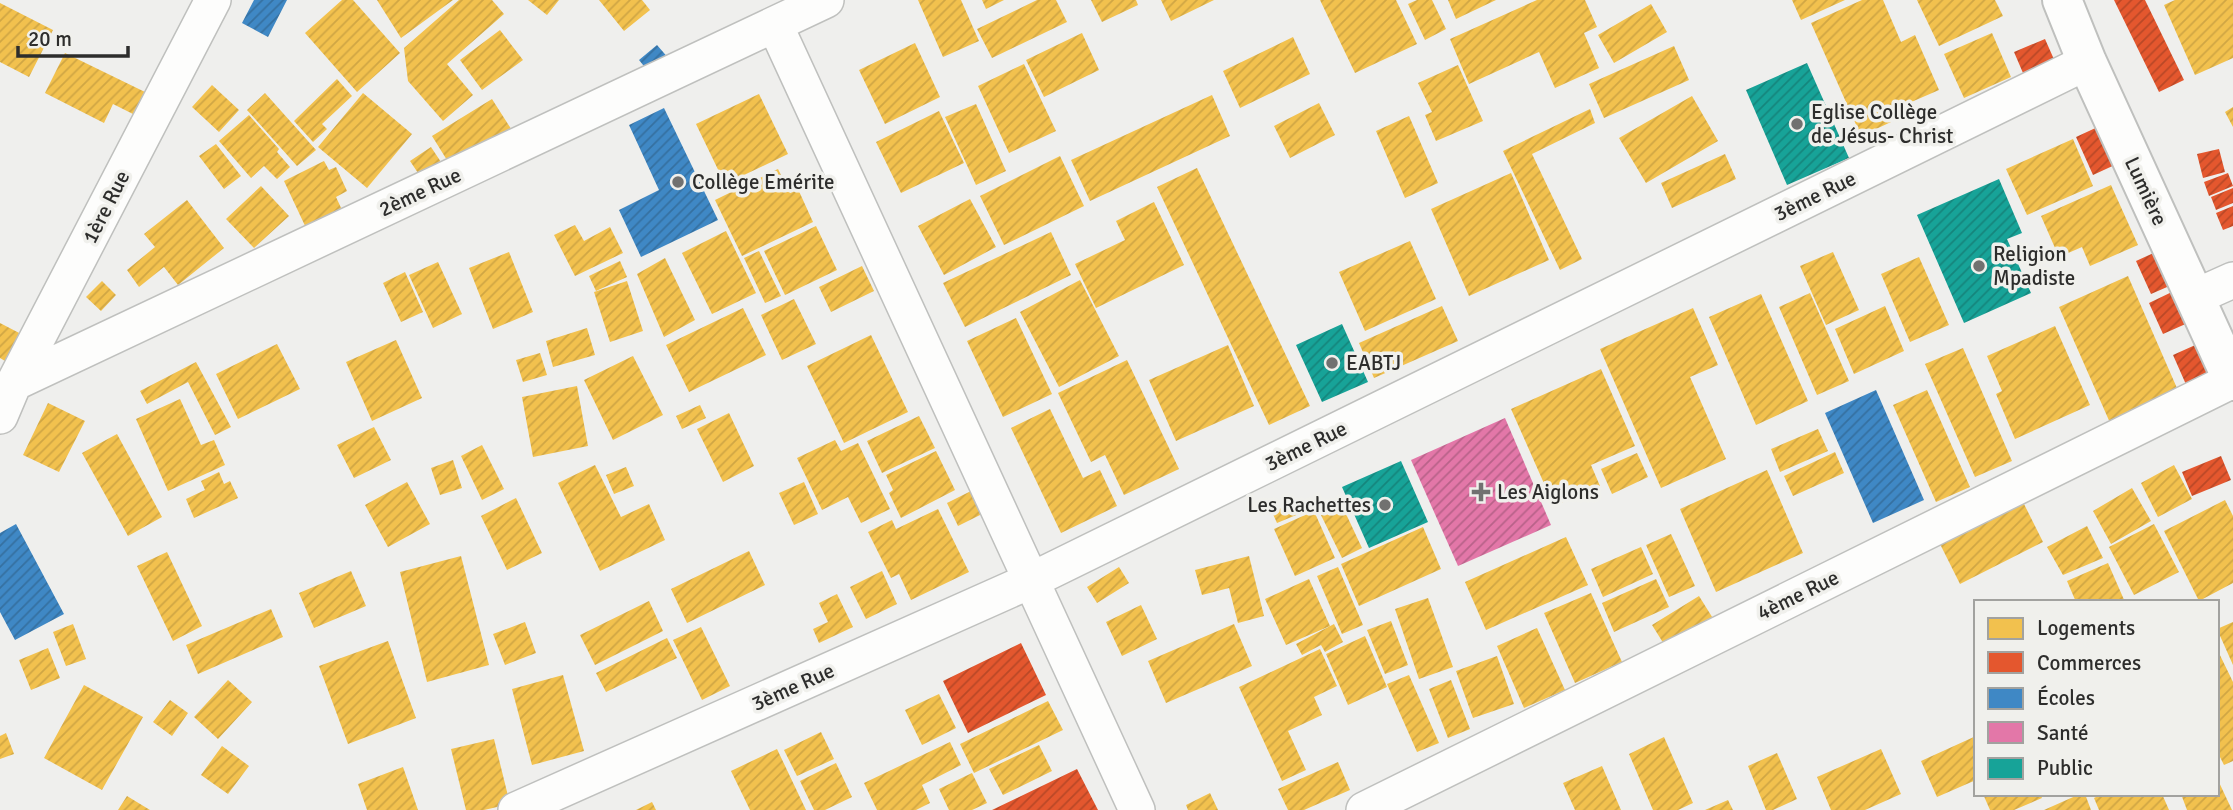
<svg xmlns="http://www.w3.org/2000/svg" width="2233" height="810" viewBox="0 0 2233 810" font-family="Signika,sans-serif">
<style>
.homes{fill:url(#homes-hatch)}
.shops{fill:url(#shops-hatch)}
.schools{fill:url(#schools-hatch)}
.health{fill:url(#health-hatch)}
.public{fill:url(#public-hatch)}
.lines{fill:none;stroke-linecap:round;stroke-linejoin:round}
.street-casing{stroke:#bfc0be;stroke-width:38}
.secondary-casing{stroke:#bfc0be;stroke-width:42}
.street{stroke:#fdfdfc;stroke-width:35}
.secondary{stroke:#fdfdfc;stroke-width:38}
.poi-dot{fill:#717170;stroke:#f0f0ec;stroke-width:2.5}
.labels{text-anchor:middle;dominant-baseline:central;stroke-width:7;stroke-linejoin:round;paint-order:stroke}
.poi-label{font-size:21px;fill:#2d2d2c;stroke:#f0f0ec;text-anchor:start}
.street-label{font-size:21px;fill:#2d2d2c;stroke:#f0f0ec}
</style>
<defs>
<pattern id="homes-hatch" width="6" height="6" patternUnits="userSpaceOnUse" patternTransform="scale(1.75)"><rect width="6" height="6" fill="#f2c14e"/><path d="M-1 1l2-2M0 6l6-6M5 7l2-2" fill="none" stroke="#d0a644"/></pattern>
<pattern id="shops-hatch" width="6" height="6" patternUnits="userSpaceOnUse" patternTransform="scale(1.75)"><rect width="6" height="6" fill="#e4572e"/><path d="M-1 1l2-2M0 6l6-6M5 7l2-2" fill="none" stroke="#b94827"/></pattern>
<pattern id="schools-hatch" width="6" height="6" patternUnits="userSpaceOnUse" patternTransform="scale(1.75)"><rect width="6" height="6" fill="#3f88c5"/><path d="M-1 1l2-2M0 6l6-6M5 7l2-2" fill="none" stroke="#3570a0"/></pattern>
<pattern id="health-hatch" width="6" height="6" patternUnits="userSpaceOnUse" patternTransform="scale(1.75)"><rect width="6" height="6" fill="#e377a8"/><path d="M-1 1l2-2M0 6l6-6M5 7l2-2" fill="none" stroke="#b86289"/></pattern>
<pattern id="public-hatch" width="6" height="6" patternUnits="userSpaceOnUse" patternTransform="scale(1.75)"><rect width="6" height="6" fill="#17a398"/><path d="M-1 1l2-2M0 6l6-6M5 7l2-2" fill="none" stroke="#15857c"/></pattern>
</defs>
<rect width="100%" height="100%" fill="#efefed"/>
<path class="homes" d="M 342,0 L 353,0 L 400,53 L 357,92 L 305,33 Z
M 377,0 L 453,0 L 401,38 Z
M 459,0 L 492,0 L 504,14 L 447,64 L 473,95 L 443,121 L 408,81 L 404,48 Z
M 528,0 L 559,0 L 547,15 Z
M 599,0 L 642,0 L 650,10 L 624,31 Z
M 918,0 L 961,0 L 979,41 L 943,57 Z
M 982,0 L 1004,0 L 986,9 Z
M 1037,0 L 1056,0 L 1067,22 L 992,58 L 977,29 Z
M 1091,0 L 1136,0 L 1138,5 L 1102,22 Z
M 1161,0 L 1214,0 L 1171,21 Z
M 1320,0 L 1396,0 L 1417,44 L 1355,73 Z
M 1417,0 L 1432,0 L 1446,29 L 1425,40 L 1408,4 Z
M 1448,0 L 1496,0 L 1456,19 Z
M 1537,0 L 1585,0 L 1597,27 L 1584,33 L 1599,68 L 1555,88 L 1539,52 L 1469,84 L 1450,39 Z
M 1792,0 L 1845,0 L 1801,20 Z
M 1862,0 L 1883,0 L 1901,42 L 1915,35 L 1939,90 L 1886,113 L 1891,122 L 1861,136 L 1811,23 Z
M 1917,0 L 1995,0 L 2003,16 L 1939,46 Z
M 2175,0 L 2233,0 L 2233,58 L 2195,75 L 2164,5 Z
M 0,3 L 53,30 L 29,77 L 0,62 Z
M 1651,4 L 1667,32 L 1614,63 L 1598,35 Z
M 500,30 L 523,60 L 482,90 L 460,60 Z
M 1082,33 L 1099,70 L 1044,97 L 1026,60 Z
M 1992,33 L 2011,77 L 1964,98 L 1944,54 Z
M 1293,37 L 1310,74 L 1240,108 L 1223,71 Z
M 915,43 L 940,97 L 885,124 L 859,70 Z
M 1674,46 L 1689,80 L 1604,118 L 1589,84 Z
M 65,53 L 145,92 L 133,114 L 113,104 L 104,123 L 45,93 Z
M 1024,64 L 1056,131 L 1009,153 L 978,86 Z
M 1458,65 L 1483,121 L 1436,141 L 1425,115 L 1432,112 L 1418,83 Z
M 337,79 L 352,96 L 322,124 L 327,129 L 313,142 L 294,121 Z
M 212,85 L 239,110 L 219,132 L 192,107 Z
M 265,93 L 316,150 L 297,166 L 247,110 Z
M 363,93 L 412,134 L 367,188 L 318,147 Z
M 759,94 L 788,154 L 725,184 L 696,124 Z
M 1212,95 L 1230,136 L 1090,201 L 1071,160 Z
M 1692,96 L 1718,141 L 1646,183 L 1619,138 Z
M 492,99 L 515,135 L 455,173 L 432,136 Z
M 1319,103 L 1335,135 L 1290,158 L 1274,126 Z
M 976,104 L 1006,171 L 976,185 L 945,117 Z
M 2233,107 L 2233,127 L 2225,112 Z
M 1590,109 L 1595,123 L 1532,154 L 1582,259 L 1560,270 L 1503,151 Z
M 939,111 L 964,163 L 901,193 L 876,142 Z
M 249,115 L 279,149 L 277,152 L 290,167 L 277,179 L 264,166 L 251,178 L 219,141 Z
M 1409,116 L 1438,183 L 1405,198 L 1376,131 Z
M 2073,139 L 2093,186 L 2027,215 L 2006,169 Z
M 216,144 L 241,176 L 224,189 L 199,156 Z
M 431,147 L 445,168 L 424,182 L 410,161 Z
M 1725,154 L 1736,179 L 1672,208 L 1661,183 Z
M 1060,156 L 1084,206 L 1004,245 L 980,196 Z
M 324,161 L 329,170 L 336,167 L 347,191 L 336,197 L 343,212 L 307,230 L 284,181 Z
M 1197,168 L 1310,406 L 1269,425 L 1157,187 Z
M 778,169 L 790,193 L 798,189 L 813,222 L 742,256 L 715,200 Z
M 1511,173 L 1549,260 L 1469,296 L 1431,209 Z
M 2111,185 L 2138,245 L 2090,266 L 2082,247 L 2059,257 L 2041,216 Z
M 261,186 L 289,216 L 254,248 L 226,219 Z
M 970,199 L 996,247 L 944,275 L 918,226 Z
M 187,200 L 224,248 L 178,285 L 164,267 L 139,287 L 127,270 L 155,247 L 144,234 Z
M 1154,202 L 1184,265 L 1096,308 L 1075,264 L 1125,240 L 1116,221 Z
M 575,225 L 584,241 L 610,227 L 623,253 L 575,276 L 554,235 Z
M 816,226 L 837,270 L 785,295 L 764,251 Z
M 726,231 L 756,293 L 712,314 L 682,253 Z
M 1051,232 L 1071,275 L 965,327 L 943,283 Z
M 1410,241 L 1436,299 L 1365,331 L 1339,272 Z
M 759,251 L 781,296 L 765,303 L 744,258 Z
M 509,252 L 533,312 L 493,329 L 469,268 Z
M 1833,252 L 1859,310 L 1826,325 L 1800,266 Z
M 1919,257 L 1949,325 L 1910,342 L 1881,274 Z
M 665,258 L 695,320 L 664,337 L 637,274 Z
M 620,261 L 627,277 L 596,291 L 589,276 Z
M 438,262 L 462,314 L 433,328 L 409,275 Z
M 862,266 L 874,291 L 831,312 L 819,287 Z
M 405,272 L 423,312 L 401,322 L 383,283 Z
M 2128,276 L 2180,395 L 2111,425 L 2059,307 Z
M 1080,280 L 1119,356 L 1059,387 L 1020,312 Z
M 102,281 L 116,295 L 101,311 L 86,297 Z
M 627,281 L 643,331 L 610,342 L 594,292 Z
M 1810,293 L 1849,381 L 1817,395 L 1779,307 Z
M 1761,294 L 1808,401 L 1756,425 L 1709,317 Z
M 794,299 L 816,344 L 782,360 L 761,315 Z
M 1442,306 L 1458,341 L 1374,378 L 1359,343 Z
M 1885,306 L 1904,351 L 1854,374 L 1835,329 Z
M 743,308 L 766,355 L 689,392 L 666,345 Z
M 1693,308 L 1718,365 L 1690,377 L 1726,459 L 1661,488 L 1600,349 Z
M 1016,318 L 1052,394 L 1003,417 L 967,341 Z
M 0,323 L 25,336 L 10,364 L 0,358 Z
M 2055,326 L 2090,405 L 2015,439 L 1996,394 L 2002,391 L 1987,356 Z
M 587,328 L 595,355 L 553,367 L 546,341 Z
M 871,335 L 908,412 L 844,443 L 807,366 Z
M 396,340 L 422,398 L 372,421 L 346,362 Z
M 277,344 L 300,389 L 238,419 L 216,374 Z
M 1228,345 L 1254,406 L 1176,441 L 1149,380 Z
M 1963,348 L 2012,461 L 1975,477 L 1925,364 Z
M 540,353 L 547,375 L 523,382 L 516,360 Z
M 633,356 L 663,415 L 613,440 L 584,380 Z
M 1127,360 L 1179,469 L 1124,495 L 1105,455 L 1091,462 L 1058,393 Z
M 196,362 L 231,427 L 215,435 L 188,382 L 147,404 L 140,391 Z
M 1601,369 L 1635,446 L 1591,465 L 1600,486 L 1554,506 L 1511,409 Z
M 577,386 L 588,446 L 533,457 L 522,397 Z
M 1927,390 L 1970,487 L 1936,502 L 1893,405 Z
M 180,399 L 201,445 L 214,440 L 225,465 L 168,491 L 136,419 Z
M 48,403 L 85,421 L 59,472 L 23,455 Z
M 700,405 L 706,418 L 682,429 L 676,416 Z
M 1050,409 L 1083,478 L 1100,470 L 1117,506 L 1061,533 L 1011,428 Z
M 729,413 L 754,466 L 723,482 L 697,429 Z
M 919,416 L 935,448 L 882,473 L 867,441 Z
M 374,427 L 391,460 L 354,478 L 337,445 Z
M 1818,429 L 1828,451 L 1780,472 L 1771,449 Z
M 117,434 L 162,517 L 128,536 L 82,453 Z
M 835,440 L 841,451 L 858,443 L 890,509 L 861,523 L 848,497 L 822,510 L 797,458 Z
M 482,445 L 504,489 L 482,500 L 461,456 Z
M 936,451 L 955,490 L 901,518 L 889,493 L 893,490 L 886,475 Z
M 1835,452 L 1844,473 L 1793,496 L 1784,476 Z
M 1637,453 L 1648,477 L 1612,494 L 1601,469 Z
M 453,460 L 462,488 L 440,495 L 431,468 Z
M 595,465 L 621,517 L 649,504 L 665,540 L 600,571 L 558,483 Z
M 2174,465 L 2192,499 L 2158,517 L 2141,483 Z
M 626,467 L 634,486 L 614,494 L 606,475 Z
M 1767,470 L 1803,553 L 1716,592 L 1680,509 Z
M 219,472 L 224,484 L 230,481 L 238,498 L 194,518 L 186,499 L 205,490 L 201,481 Z
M 407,482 L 430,524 L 388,547 L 365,505 Z
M 804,482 L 818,514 L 794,525 L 779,493 Z
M 2132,488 L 2151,521 L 2111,544 L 2093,511 Z
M 971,491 L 982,514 L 958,526 L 947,503 Z
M 2020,496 L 2043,542 L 1960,584 L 1937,538 Z
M 516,498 L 542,553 L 507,570 L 481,516 Z
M 1339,499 L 1362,548 L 1342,558 L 1318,509 Z
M 1301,500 L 1306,511 L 1277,523 L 1272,512 Z
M 2225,500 L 2233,516 L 2233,583 L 2199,601 L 2164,531 Z
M 938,509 L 969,572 L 911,600 L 899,574 L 891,578 L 868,532 L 892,520 L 896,529 Z
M 1314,511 L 1335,558 L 1295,576 L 1274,529 Z
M 2154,524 L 2179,572 L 2134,595 L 2109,547 Z
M 2087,526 L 2103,558 L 2063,575 L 2047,547 Z
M 1423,527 L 1441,569 L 1359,606 L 1341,564 Z
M 1671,534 L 1695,586 L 1669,597 L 1646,545 Z
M 1566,537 L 1588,585 L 1486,630 L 1465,582 Z
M 1641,547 L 1653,574 L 1603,597 L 1591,569 Z
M 749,551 L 765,585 L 687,623 L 671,589 Z
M 167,552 L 202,626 L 173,641 L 137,566 Z
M 461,556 L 489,665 L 427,682 L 400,572 Z
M 1249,556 L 1264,616 L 1238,623 L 1229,588 L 1202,595 L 1195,570 Z
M 2108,563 L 2125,602 L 2076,602 L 2067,581 Z
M 1119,567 L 1129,583 L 1097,603 L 1087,587 Z
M 1338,567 L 1363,625 L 1342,634 L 1317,576 Z
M 351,571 L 366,606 L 314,628 L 299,593 Z
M 882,571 L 897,604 L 866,619 L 850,587 Z
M 1309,579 L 1330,626 L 1286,645 L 1265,599 Z
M 1656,579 L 1669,607 L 1614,632 L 1602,603 Z
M 1591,593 L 1622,662 L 1575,683 L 1544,613 Z
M 837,594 L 853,627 L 819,643 L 813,629 L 828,622 L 819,603 Z
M 1699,596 L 1714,620 L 1667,649 L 1652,625 Z
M 1428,598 L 1453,667 L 1419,679 L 1395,609 Z
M 649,601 L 663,631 L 595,665 L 580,635 Z
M 1141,605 L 1157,639 L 1122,656 L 1106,622 Z
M 271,609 L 283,637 L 198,674 L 186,645 Z
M 1391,621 L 1408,665 L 1385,674 L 1367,630 Z
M 525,622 L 536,653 L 505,665 L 493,634 Z
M 2233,622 L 2233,665 L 2217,629 Z
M 73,624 L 86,659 L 66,666 L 53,632 Z
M 1234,624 L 1252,666 L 1166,703 L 1148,661 Z
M 1334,624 L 1343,642 L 1325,652 L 1321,645 L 1302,655 L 1296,644 Z
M 701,627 L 730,686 L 702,700 L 673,640 Z
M 1537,628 L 1565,690 L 1524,708 L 1497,646 Z
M 1365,636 L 1387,687 L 1348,705 L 1326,654 Z
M 667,638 L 677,658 L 606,692 L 596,673 Z
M 388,641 L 416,718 L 348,744 L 319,666 Z
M 48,648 L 60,678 L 31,690 L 19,660 Z
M 1320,649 L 1337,686 L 1314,697 L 1322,715 L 1288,731 L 1306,770 L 1282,781 L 1239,687 Z
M 2217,649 L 2233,682 L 2233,761 L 2224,765 L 2217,751 Z
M 1497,656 L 1514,704 L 1473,718 L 1456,671 Z
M 563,675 L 584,751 L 532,765 L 512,689 Z
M 1409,675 L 1439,743 L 1417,752 L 1387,684 Z
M 228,680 L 252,702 L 218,739 L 194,717 Z
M 1451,680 L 1470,729 L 1448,738 L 1429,689 Z
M 84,685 L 143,717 L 102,790 L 44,758 Z
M 939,694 L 956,728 L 922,745 L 905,710 Z
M 170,700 L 188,713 L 172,736 L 153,722 Z
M 1048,701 L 1063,730 L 974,773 L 960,744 Z
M 821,732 L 834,759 L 797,776 L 784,750 Z
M 6,733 L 14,754 L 0,759 L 0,736 Z
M 1976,736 L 1976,780 L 1937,797 L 1921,761 Z
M 1664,737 L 1693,803 L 1678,810 L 1653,810 L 1629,754 Z
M 494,739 L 510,804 L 484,810 L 466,810 L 451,749 Z
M 950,742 L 961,765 L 922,785 L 930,803 L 916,810 L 877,810 L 864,783 Z
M 1039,745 L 1052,771 L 1003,795 L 989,769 Z
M 222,746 L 249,766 L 228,794 L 201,775 Z
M 777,749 L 806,810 L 750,810 L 731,771 Z
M 1881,749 L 1901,794 L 1865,810 L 1831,810 L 1817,777 Z
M 1777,753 L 1797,799 L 1773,810 L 1766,810 L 1748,766 Z
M 1338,762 L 1350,790 L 1304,810 L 1288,810 L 1278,789 Z
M 836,763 L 852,797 L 825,810 L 814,810 L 800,781 Z
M 1602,766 L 1621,810 L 1575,810 L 1563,783 Z
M 403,767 L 418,810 L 367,810 L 358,784 Z
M 972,773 L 987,803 L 972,810 L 949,810 L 939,789 Z
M 2217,778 L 2232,810 L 2187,810 L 2181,794 L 2217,794 Z
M 1210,793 L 1218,810 L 1188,810 L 1186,805 Z
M 1983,794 L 2040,794 L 2042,798 L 2014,810 L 1990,810 Z
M 2080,794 L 2085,794 L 2091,810 L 2044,810 Z
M 2102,794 L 2162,794 L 2169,810 L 2099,810 L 2094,798 Z
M 127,796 L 150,810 L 118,810 Z
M 1728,800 L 1733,810 L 1705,810 Z
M 652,802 L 656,810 L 636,810 Z"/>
<path class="shops" d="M 2114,0 L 2145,0 L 2184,80 L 2159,92 Z
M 2045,39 L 2060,73 L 2029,87 L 2014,52 Z
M 2102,125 L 2119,163 L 2093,175 L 2076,137 Z
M 2219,149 L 2225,172 L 2203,178 L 2197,154 Z
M 2228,173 L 2233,186 L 2209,196 L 2204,182 Z
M 2233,188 L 2233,203 L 2216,210 L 2211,197 Z
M 2233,206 L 2233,226 L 2223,230 L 2216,213 Z
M 2158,251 L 2174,284 L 2151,294 L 2136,261 Z
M 2176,290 L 2190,322 L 2163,334 L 2149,303 Z
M 2202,342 L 2218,376 L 2188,389 L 2173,355 Z
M 2221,456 L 2231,480 L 2192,496 L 2182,472 Z
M 1021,643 L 1046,695 L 968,733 L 943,681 Z
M 1077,769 L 1098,810 L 992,810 Z"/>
<path class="schools" d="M 254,0 L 287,0 L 268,37 L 242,23 Z
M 657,45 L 670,60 L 652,76 L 639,60 Z
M 664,108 L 718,220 L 641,257 L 619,210 L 659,190 L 629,125 Z
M 1876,390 L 1924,500 L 1873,523 L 1825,413 Z
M 16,524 L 64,614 L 15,640 L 0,612 L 0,533 Z"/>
<path class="health" d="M 1505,418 L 1551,525 L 1458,566 L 1411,460 Z"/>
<path class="public" d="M 1807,63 L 1849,158 L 1787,185 L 1746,90 Z
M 1999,179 L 2022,233 L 2007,239 L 2031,293 L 1964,323 L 1917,215 Z
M 1342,324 L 1368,382 L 1322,402 L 1296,345 Z
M 1401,461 L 1428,522 L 1369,548 L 1342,487 Z"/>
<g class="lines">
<defs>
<path id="street" d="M 775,25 L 1137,810
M 2195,297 L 2233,280
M 14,383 L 826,0
M 0,416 L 14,383 L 213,0
M 516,810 L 1032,580 L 2087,62
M 1364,810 L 2233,380"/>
<path id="secondary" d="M 2062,0 L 2087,62 L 2233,381"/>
</defs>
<use href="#street" class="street-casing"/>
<use href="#secondary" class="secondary-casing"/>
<use href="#street" class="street"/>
<use href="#secondary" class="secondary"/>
</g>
<g class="poi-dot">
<circle cx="1797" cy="124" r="7"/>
<circle cx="678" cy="182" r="7"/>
<circle cx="1979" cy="266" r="7"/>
<circle cx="1332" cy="363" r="7"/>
<path d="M1477.5 481.5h7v7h7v7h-7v7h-7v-7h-7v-7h7z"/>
<circle cx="1385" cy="505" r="7"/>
</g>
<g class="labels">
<g class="poi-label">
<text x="1811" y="112">Eglise Collège<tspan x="1811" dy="24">de Jésus- Christ</tspan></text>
<text x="692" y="182">Collège Emérite</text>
<text x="1993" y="254">Religion<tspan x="1993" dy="24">Mpadiste</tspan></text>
<text x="1346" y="363">EABTJ</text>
<text x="1497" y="492">Les Aiglons</text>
<text x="1371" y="505" text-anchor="end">Les Rachettes</text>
</g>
<g class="street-label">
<text transform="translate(2146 191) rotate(65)">Lumière</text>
<text transform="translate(420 192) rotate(-25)">2ème Rue</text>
<text transform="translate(1815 196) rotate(-26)">3ème Rue</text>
<text transform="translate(106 207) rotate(-63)">1ère Rue</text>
<text transform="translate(1306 446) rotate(-26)">3ème Rue</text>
<text transform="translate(1798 595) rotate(-26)">4ème Rue</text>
<text transform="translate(793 687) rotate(-24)">3ème Rue</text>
</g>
</g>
<rect x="1974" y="600" width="245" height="196" fill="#f0f0ec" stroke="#a2a29f" stroke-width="2"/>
<rect x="1988" y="618" width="35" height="21" fill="#f2c14e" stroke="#a2a29f" stroke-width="2"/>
<text x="2037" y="635" font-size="21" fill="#2d2d2c">Logements</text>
<rect x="1988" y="652" width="35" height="21" fill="#e4572e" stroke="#a2a29f" stroke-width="2"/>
<text x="2037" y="670" font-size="21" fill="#2d2d2c">Commerces</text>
<rect x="1988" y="688" width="35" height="21" fill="#3f88c5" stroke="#a2a29f" stroke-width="2"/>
<text x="2037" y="705" font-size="21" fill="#2d2d2c">Écoles</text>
<rect x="1988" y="722" width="35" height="21" fill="#e377a8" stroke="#a2a29f" stroke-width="2"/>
<text x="2037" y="740" font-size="21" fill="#2d2d2c">Santé</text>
<rect x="1988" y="758" width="35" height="21" fill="#17a398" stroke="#a2a29f" stroke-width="2"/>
<text x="2037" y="775" font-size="21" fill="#2d2d2c">Public</text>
<path d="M18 46v10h110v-10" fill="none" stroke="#2d2d2c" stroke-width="3.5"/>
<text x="28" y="46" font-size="21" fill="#2d2d2c" stroke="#f0f0ec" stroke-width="5" paint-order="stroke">20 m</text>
</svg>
